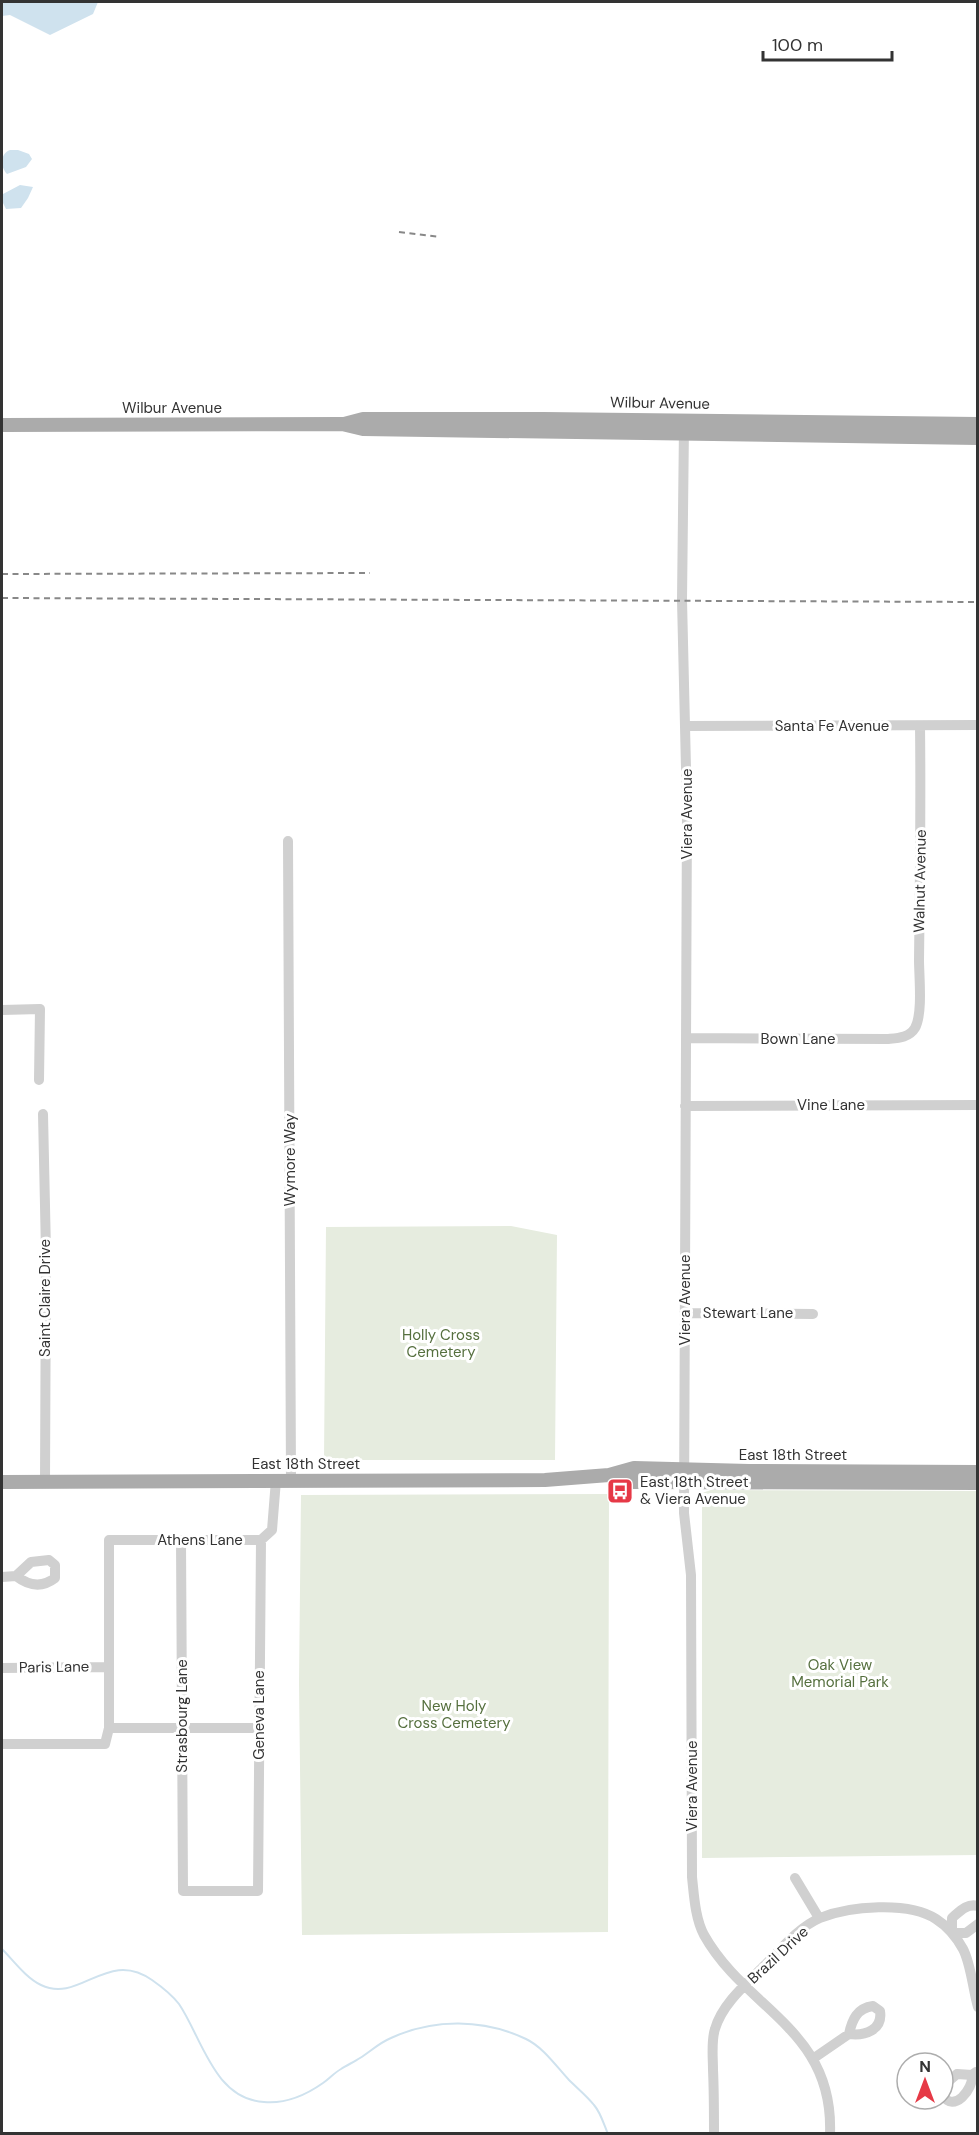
<svg xmlns="http://www.w3.org/2000/svg" width="979" height="2135" viewBox="0 0 979 2135" font-family="'DM Sans',sans-serif">
<style>
.green{fill:#e6ecdf}
.water{fill:#cfe2ee}
.lines{fill:none;stroke-linecap:round;stroke-linejoin:round}
.stream{stroke:#cfe2ee;stroke-width:2}
.minor{stroke:#d0d0d0;stroke-width:10}
.major{stroke:#ababab;stroke-width:14}
.rail{stroke:#888;stroke-width:2;stroke-dasharray:6 4.5;stroke-linecap:butt}
.labels{text-anchor:middle;dominant-baseline:central;stroke-width:6;stroke-linejoin:round;paint-order:stroke}
.street-label{font-size:15px;fill:#333;stroke:#fff}
.park-label{font-size:15px;fill:#56703f;stroke:#fff}
.poi-label{font-size:15px;fill:#333;stroke:#fff;text-anchor:start}
</style>
<rect width="100%" height="100%" fill="#fff"/>
<path class="green" d="M 511,1226 L 557,1235 L 555,1460 L 324,1460 L 326,1227 Z
M 711,1490 L 977,1491 L 977,1855 L 702,1858 L 702,1493 Z
M 609,1494 L 608,1932 L 302,1935 L 299,1683 L 301,1495 Z"/>
<path class="water" d="M 2,2 L 98,2 L 93,14 L 50,35 L 10,15 L 2,16 Z
M 10,150 L 18,150 L 29,154 L 32,159 L 26,167 L 7,174 C 0,166 0,154 10,150 Z
M 20,185 L 33,187 L 28,198 L 21,208 L 6,209 L 2,201 L 3,194 Z"/>
<g class="lines">
<path class="stream" d="M 2,1949 C 13,1960 26,1978 41,1985 C 80,2004 107,1948 152,1980 C 162,1987 172,1995 179,2004 C 202,2038 214,2099 264,2102 C 286,2104 306,2095 323,2083 C 329,2079 334,2073 341,2069 C 347,2065 354,2062 360,2058 C 371,2051 379,2043 391,2038 C 434,2018 484,2019 526,2039 C 543,2047 556,2066 569,2080 C 577,2088 587,2096 594,2105 C 601,2113 604,2125 608,2134"/>
<path class="minor" d="M 684,426 L 682,600 L 687,810 L 684,1513 L 691,1575 L 692,1877 C 694,1895 695,1918 704,1935 C 746,2010 834,2029 830,2134
M 686,726 L 978,725
M 288,841 L 291,1480
M 2,1010 L 40,1009 L 39,1080
M 686,1038 L 887,1039 C 897,1038 909,1038 915,1028 C 923,1014 919,976 919,960 C 920,882 921,804 920,726
M 685,1106 L 978,1105
M 43,1114 L 46,1252 L 45,1482
M 684,1313 L 813,1314
M 181,1540 L 183,1891 L 258,1891 L 261,1540
M 2,1577 L 16,1576 C 29,1586 42,1588 55,1578 L 55,1565 L 49,1560 L 31,1562 L 16,1576
M 2,1668 L 107,1667
M 109,1728 L 259,1728
M 2,1744 L 105,1744 L 109,1728 L 109,1540 L 261,1540 L 272,1530 L 276,1480
M 795,1878 L 819,1918
M 978,1906 C 967,1903 960,1911 952,1918 L 952,1933 L 966,1933 L 978,1924
M 814,2058 L 849,2034 C 865,2036 883,2030 880,2011 L 873,2006 C 857,2008 852,2020 849,2034
M 943,2086 L 957,2074 L 972,2075 L 976,2072
M 943,2095 C 953,2114 974,2089 972,2075
M 714,2134 C 714,2112 714,2091 713,2070 C 713,2057 711,2041 715,2029 C 722,2004 747,1983 765,1965 C 781,1949 799,1927 820,1918 C 849,1906 909,1901 936,1919 C 947,1926 957,1938 963,1949 C 971,1964 973,1990 978,2007"/>
<path class="major" d="M 344,424 L 363,419 L 544,419 L 978,424
M 2,425 L 342,424 L 363,429 L 978,438
M 611,1476 L 634,1482 L 978,1483
M 2,1482 L 545,1480 L 609,1475 L 634,1468 L 749,1471 L 978,1472"/>
<path class="rail" d="M 399,232 L 440,237
M 2,574 L 370,573
M 2,598 L 978,602"/>
</g>
<defs>
<symbol id="bus-square" viewBox="-11 -11 22 22"><rect x="-9" y="-9" width="18" height="18" rx="4" fill="#e63946" stroke="#fff"/><path d="M-5-6H5V4H4V6H2V4H-2V6H-4V4H-5ZM-3.5-4V0h7V-4ZM-3.5 1.2v1.5H-2V1.2ZM2 1.2v1.5H3.5V1.2Z" fill="#fff"/></symbol>
</defs>
<g fill-rule="evenodd">
<use href="#bus-square" x="605" y="1476" width="30" height="30"/>
</g>
<g class="labels">
<g class="street-label">
<text transform="translate(660 403) rotate(1)">Wilbur Avenue</text>
<text x="172" y="408">Wilbur Avenue</text>
<text x="832" y="726">Santa Fe Avenue</text>
<text transform="translate(687 814) rotate(-90)">Viera Avenue</text>
<text transform="translate(920 881) rotate(-89)">Walnut Avenue</text>
<text x="798" y="1039">Bown Lane</text>
<text x="831" y="1105">Vine Lane</text>
<text transform="translate(290 1160) rotate(-90)">Wymore Way</text>
<text transform="translate(45 1298) rotate(-90)">Saint Claire Drive</text>
<text transform="translate(685 1300) rotate(-90)">Viera Avenue</text>
<text x="748" y="1313">Stewart Lane</text>
<text x="793" y="1455">East 18th Street</text>
<text x="306" y="1464">East 18th Street</text>
<text x="200" y="1540">Athens Lane</text>
<text transform="translate(54 1667) rotate(-1)">Paris Lane</text>
<text transform="translate(259 1715) rotate(-90)">Geneva Lane</text>
<text transform="translate(182 1716) rotate(-90)">Strasbourg Lane</text>
<text transform="translate(692 1786) rotate(-90)">Viera Avenue</text>
<text transform="translate(778 1955) rotate(-43)">Brazil Drive</text>
</g>
<g class="park-label">
<text x="441" y="1335">Holly Cross<tspan x="441" dy="17">Cemetery</tspan></text>
<text x="840" y="1665">Oak View<tspan x="840" dy="17">Memorial Park</tspan></text>
<text x="454" y="1706">New Holy<tspan x="454" dy="17">Cross Cemetery</tspan></text>
</g>
<g class="poi-label">
<text x="640" y="1482">East 18th Street<tspan x="640" dy="17">&amp; Viera Avenue</tspan></text>
</g>
</g>
<rect width="979" height="2135" fill="none" stroke="#333333" stroke-width="6"/>
<g transform="translate(925 2081)"><circle r="28" fill="#ffffff" stroke="#adadad" stroke-width="1.5"/>
<path d="M0-4.5L10 22L0 15L-10 22Z" fill="#e63946"/>
<text y="-9" font-size="16" font-weight="bold" text-anchor="middle" fill="#333333">N</text>
</g>
<path d="M763 51v9h129v-9" fill="none" stroke="#333333" stroke-width="3"/>
<text x="772" y="51" font-size="18" fill="#333333" stroke="#ffffff" stroke-width="4.5" paint-order="stroke">100 m</text>
</svg>
